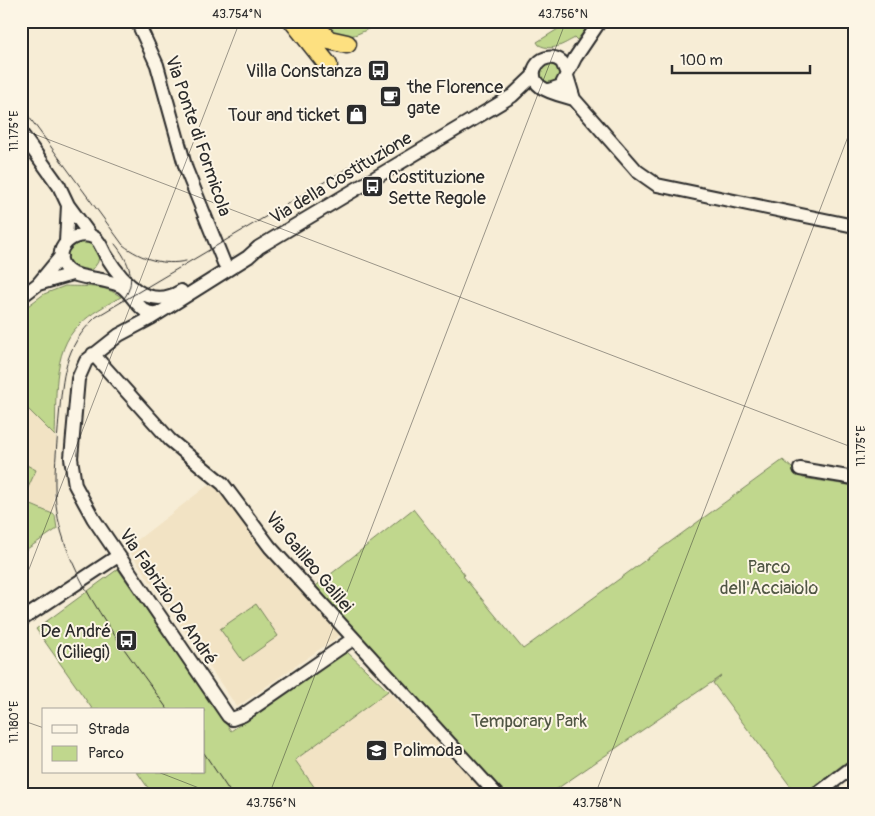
<svg xmlns="http://www.w3.org/2000/svg" width="875" height="816" viewBox="0 0 875 816" font-family="Pangolin,sans-serif">
<style>
.built{fill:#f2e3c4}
.green{fill:#c0d78d;stroke:#76815c}
.lines{fill:none;stroke-linecap:round;stroke-linejoin:round}
.minor-casing{stroke:#2b2b2b;stroke-width:16}
.highway-casing{stroke:#2b2b2b;stroke-width:21}
.minor{stroke:#fcf5e5;stroke-width:12}
.highway{stroke:#fde080;stroke-width:18}
.tram{stroke:#2b2b2b;stroke-width:1}
.ticks{fill:none;stroke:#2b2b2b;stroke-width:1;stroke-opacity:0.45}
.labels{text-anchor:middle;dominant-baseline:central;stroke-width:4;stroke-linejoin:round;paint-order:stroke}
.poi-label{font-size:18px;fill:#2b2b2b;stroke:#fcf5e5;text-anchor:end}
.street-label{font-size:18px;fill:#2b2b2b;stroke:#fcf5e5}
.park-label{font-size:18px;fill:#505644;stroke:#fcf5e5}
.neatline{fill:none;stroke:#2b2b2b;stroke-width:2}
.ticks-label{font-size:12px;text-anchor:middle;fill:#2b2b2b}
</style>
<rect width="100%" height="100%" fill="#f7edd6"/>
<filter id="ink" filterUnits="userSpaceOnUse"><feTurbulence type="fractalNoise" baseFrequency=".02" numOctaves="2"/><feDisplacementMap in="SourceGraphic" scale="10" xChannelSelector="R" yChannelSelector="G"/><feConvolveMatrix kernelMatrix="1 2 1 2 8 2 1 2 1" color-interpolation-filters="sRGB"/></filter>
<g filter="url(#ink)">
<path class="built" d="M 21,402 L 56,438 L 53,513 L 21,501 Z
M 220,484 L 343,633 L 237,707 L 127,548 L 207,486 Z
M 388,691 L 490,795 L 320,795 L 295,760 Z"/>
<path class="green" d="M 341,21 L 381,21 C 364,32 345,44 327,30 Z
M 571,21 L 592,21 L 577,40 L 575,38 C 563,44 553,52 539,45 L 537,42 Z
M540 74a10 10 0 1 1 20 0a10 10 0 1 1-20 0Z
M67 256a16 16 0 1 1 32 0a16 16 0 1 1-32 0Z
M 65,286 C 84,287 105,284 121,297 C 106,305 91,313 79,325 C 51,351 57,401 55,436 L 21,402 L 21,311 L 44,294 Z
M 783,460 L 803,478 L 854,486 L 854,756 L 803,795 L 797,795 L 713,683 L 721,676 L 548,795 L 502,795 L 312,589 L 413,509 L 465,575 L 463,576 L 523,649 Z
M 21,462 L 36,470 L 22,501 L 55,515 L 57,529 L 21,553 Z
M 118,569 L 231,731 L 345,650 L 388,691 L 295,760 L 320,795 L 153,795 L 137,772 L 204,772 L 204,710 L 93,710 L 36,629 Z
M 256,604 L 278,636 L 243,661 L 220,629 Z"/>
<g class="lines">
<defs>
<path id="minor" d="M 137,21 L 157,65 L 186,169 L 224,263
M 567,74 L 575,58 L 600,21
M 567,76 L 574,99 L 637,171 L 657,185 L 854,226
M 549,90 L 561,86 L 567,74 L 562,62 C 544,47 522,73 541,87 C 549,93 564,96 574,99
M 21,133 L 59,186 L 68,205 L 90,235
M 66,242 L 68,205
M 38,284 L 72,274
M 21,297 L 38,284 L 61,256
M 160,312 C 141,319 134,294 121,286 C 105,277 76,280 66,269 C 49,250 75,227 95,238 C 102,244 102,250 107,257 C 123,283 149,311 181,291
M 93,354 L 170,440 L 223,484 L 270,547 L 497,795
M 800,469 L 854,478
M 21,620 L 118,556
M 353,639 L 243,715 L 232,719 L 228,716 L 93,518 L 75,485 L 71,458 L 78,379 L 86,361 L 119,335 L 151,318 L 248,257 L 259,247 L 512,96 L 534,75
M 816,795 L 854,766"/>
<path id="highway" d="M 293,21 L 328,65
M 309,21 L 329,40 L 347,44"/>
</defs>
<use href="#minor" class="minor-casing"/>
<use href="#highway" class="highway-casing"/>
<use href="#minor" class="minor"/>
<use href="#highway" class="highway"/>
<path class="tram" d="M 21,106 L 123,245 C 141,259 164,266 186,261
M 115,244 C 129,261 139,283 121,302
M 168,710 C 127,651 64,577 56,505 C 53,476 57,445 59,417 C 63,376 64,347 96,317 L 397,139
M 204,753 L 232,795"/>
</g>
</g>
<path class="ticks" d="M 21,129 L 854,448M 21,590 L 240,21M 21,720 L 44,728M 158,772 L 217,795M 269,795 L 566,21M 595,795 L 854,121"/>
<defs>
<symbol id="bus-square" viewBox="-11 -11 22 22"><rect x="-9" y="-9" width="18" height="18" rx="4" fill="#2b2b2b" stroke="#fcf5e5"/><path d="M-5-6H5V4H4V6H2V4H-2V6H-4V4H-5ZM-3.5-4V0h7V-4ZM-3.5 1.2v1.5H-2V1.2ZM2 1.2v1.5H3.5V1.2Z" fill="#fff"/></symbol>
<symbol id="cafe-square" viewBox="-11 -11 22 22"><rect x="-9" y="-9" width="18" height="18" rx="4" fill="#2b2b2b" stroke="#fcf5e5"/><path d="M-5.5-4.5H6V0H3Q3 3.5 0 3.5H-2.5Q-5.5 3.5-5.5 0ZM3-3.2v2h1.7v-2ZM-6 4.5H4V6H-6Z" fill="#fff"/></symbol>
<symbol id="shop-square" viewBox="-11 -11 22 22"><rect x="-9" y="-9" width="18" height="18" rx="4" fill="#2b2b2b" stroke="#fcf5e5"/><path d="M-5-2.5h2.3a2.7 3.5 0 0 1 5.4 0H5L5.5 6h-11ZM-1.5-2.5h3a1.5 2.3 0 0 0-3 0Z" fill="#fff"/></symbol>
<symbol id="university-square" viewBox="-11 -11 22 22"><rect x="-9" y="-9" width="18" height="18" rx="4" fill="#2b2b2b" stroke="#fcf5e5"/><path d="M0-5L7-2L0 1L-7-2ZM-4 1L0 2.5L4 1V4Q0 6-4 4Z" fill="#fff"/></symbol>
</defs>
<g fill-rule="evenodd">
<use href="#bus-square" x="366" y="58" width="25" height="25"/>
<use href="#cafe-square" x="378" y="84" width="25" height="25"/>
<use href="#shop-square" x="344" y="102" width="25" height="25"/>
<use href="#bus-square" x="360" y="174" width="25" height="25"/>
<use href="#bus-square" x="114" y="628" width="25" height="25"/>
<use href="#university-square" x="364" y="738" width="25" height="25"/>
</g>
<g class="labels">
<g class="poi-label">
<text x="362" y="71">Villa Constanza</text>
<text x="407" y="87" text-anchor="start">the Florence<tspan x="407" dy="21">gate</tspan></text>
<text x="340" y="115">Tour and ticket</text>
<text x="388" y="177" text-anchor="start">Costituzione<tspan x="388" dy="21">Sette Regole</tspan></text>
<text x="111" y="631">De André<tspan x="111" dy="21">(Ciliegi)</tspan></text>
<text x="393" y="750" text-anchor="start">Polimoda</text>
</g>
<g class="street-label">
<text transform="translate(198 136) rotate(71)">Via Ponte di Formicola</text>
<text transform="translate(341 178) rotate(-31)">Via della Costituzione</text>
<text transform="translate(309 562) rotate(50)">Via Galileo Galilei</text>
<text transform="translate(168 597) rotate(56)">Via Fabrizio De André</text>
</g>
<g class="park-label">
<text x="769" y="567">Parco<tspan x="769" dy="21">dell'Acciaiolo</tspan></text>
<text x="529" y="721">Temporary Park</text>
</g>
</g>
<rect width="875" height="816" fill="none" stroke="#fcf5e5" stroke-width="55"/>
<rect x="42" y="708" width="162" height="65" fill="#fcf5e5" stroke="#a8a49b"/>
<rect x="52" y="725" width="25" height="8" fill="#fcf5e5" stroke="#a8a49b"/>
<text x="88" y="734" font-size="15" fill="#2b2b2b">Strada</text>
<rect x="52" y="746" width="25" height="15" fill="#c0d78d" stroke="#a8a49b"/>
<text x="88" y="758" font-size="15" fill="#2b2b2b">Parco</text>
<path d="M672 65v8h138v-8" fill="none" stroke="#2b2b2b" stroke-width="2.5"/>
<text x="680" y="65" font-size="15" fill="#2b2b2b" stroke="#fcf5e5" stroke-width="4" paint-order="stroke">100 m</text>
<rect x="28" y="28" width="820" height="760" class="neatline"/>
<g class="ticks-label">
<text x="237" y="18">43.754°N</text>
<text x="563" y="18">43.756°N</text>
<text transform="translate(14 131) rotate(-90)" y="4">11.175°E</text>
<text transform="translate(861 446) rotate(-90)" y="4">11.175°E</text>
<text transform="translate(14 722) rotate(-90)" y="4">11.180°E</text>
<text x="271" y="807">43.756°N</text>
<text x="597" y="807">43.758°N</text>
</g>
</svg>
